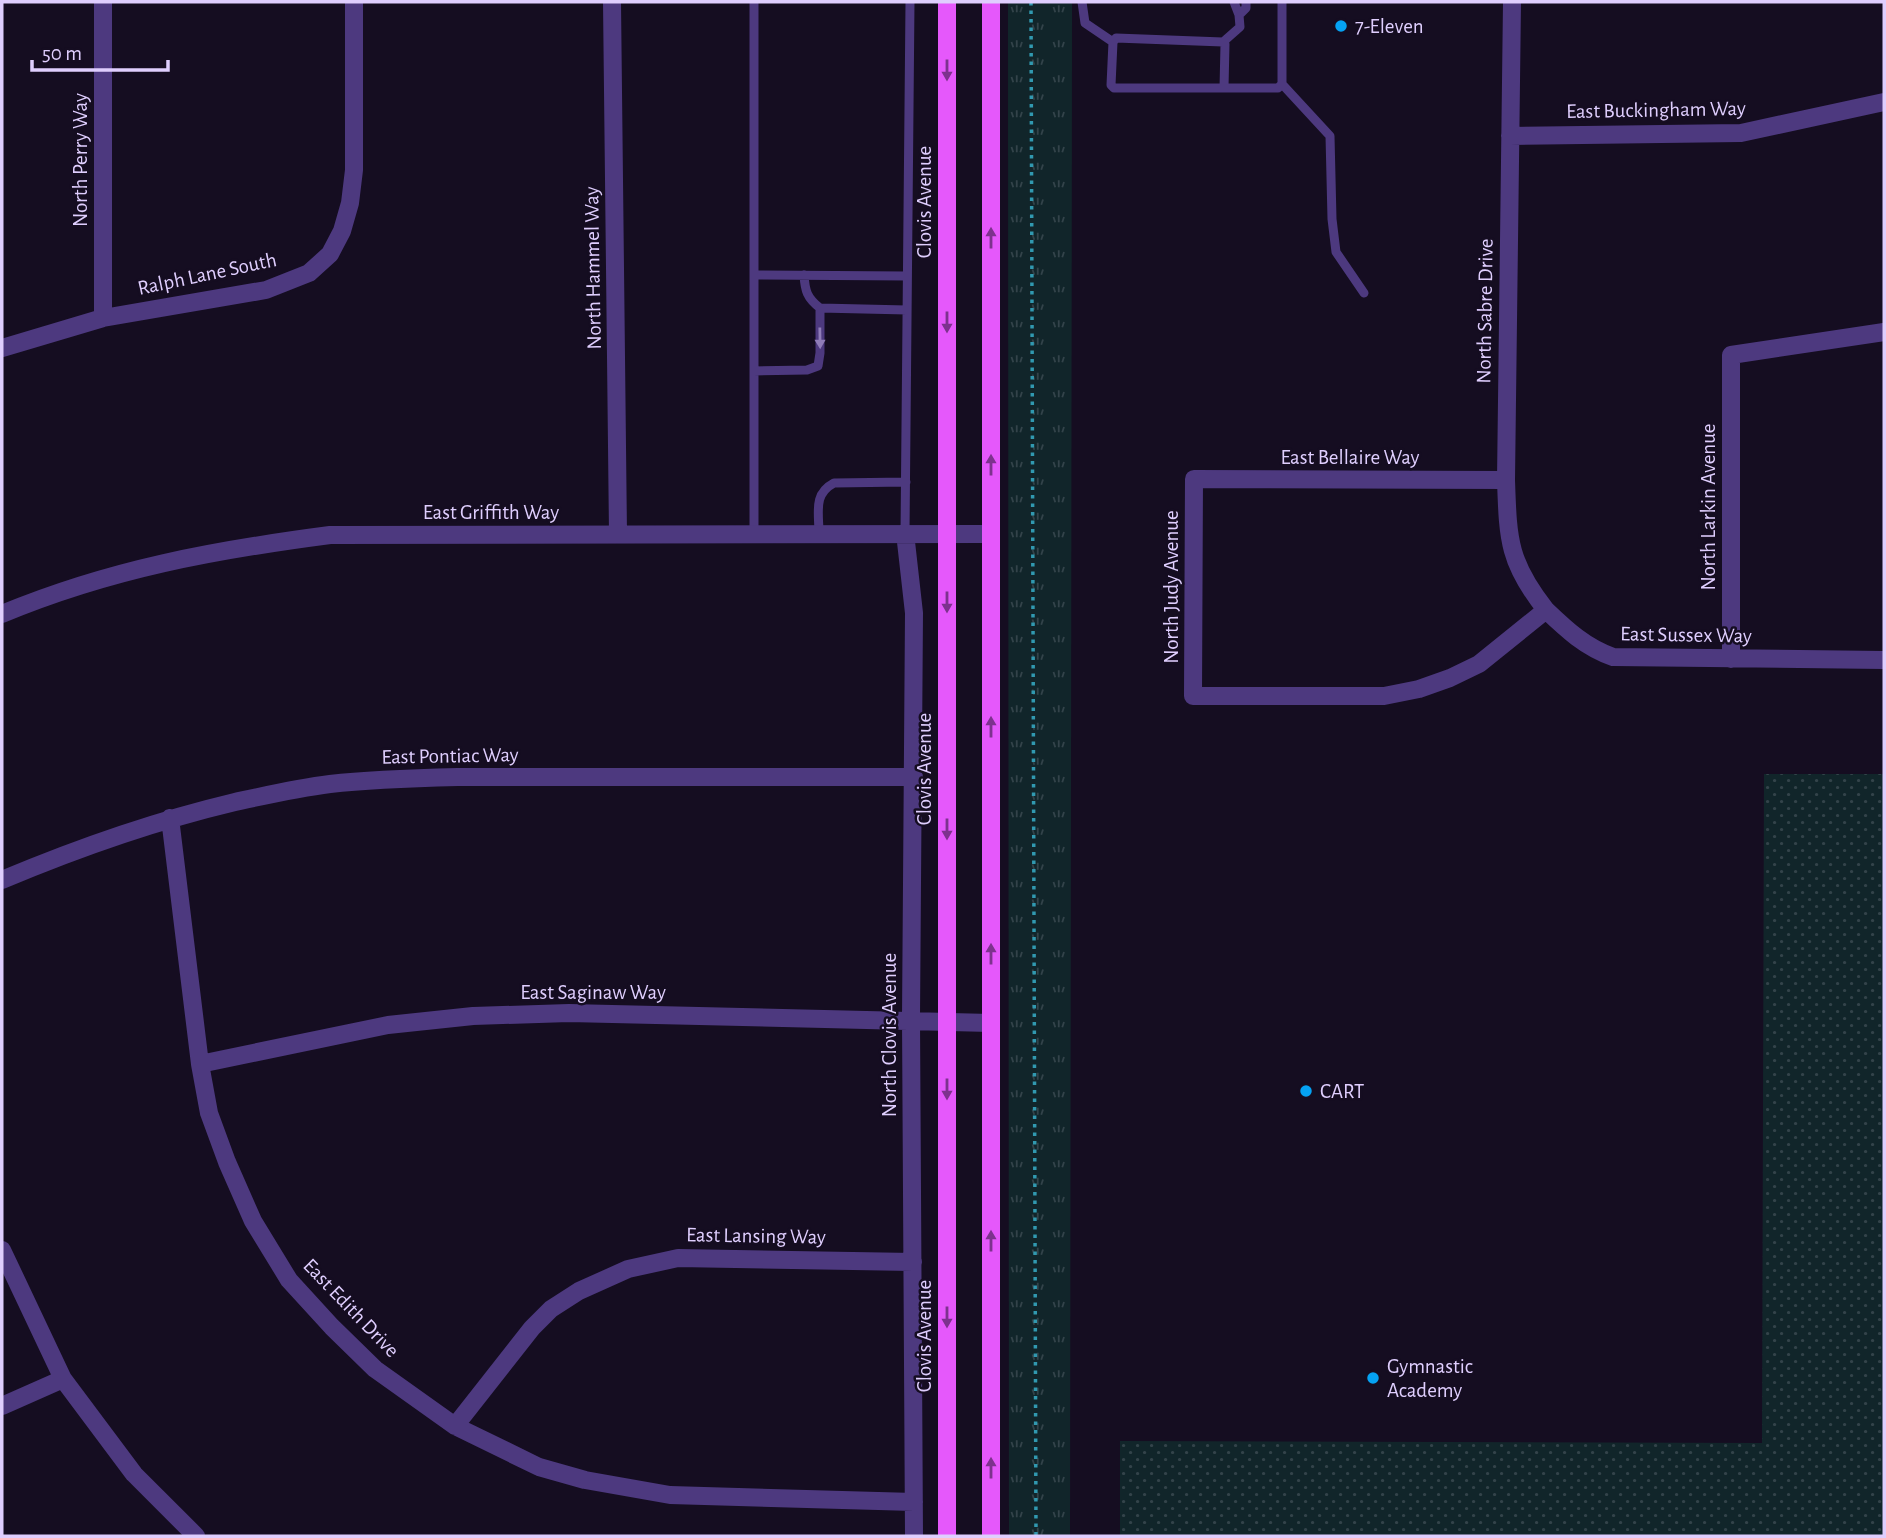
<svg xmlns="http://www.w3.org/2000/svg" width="1886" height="1538" viewBox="0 0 1886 1538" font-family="'Alegreya Sans',sans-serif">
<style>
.grass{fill:url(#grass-dots)}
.park{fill:url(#park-tufts)}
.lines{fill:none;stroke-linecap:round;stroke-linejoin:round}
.path{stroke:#3199b0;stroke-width:3.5;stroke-dasharray:3.5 5;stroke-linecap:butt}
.service{stroke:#4d397f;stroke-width:9}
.minor{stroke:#4d397f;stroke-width:18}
.primary{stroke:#e558fb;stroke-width:18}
.oneway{fill:#7d328e}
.oneway2{fill:#8f7cb8}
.poi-dot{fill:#05a2f3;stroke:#150d21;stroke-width:2.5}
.labels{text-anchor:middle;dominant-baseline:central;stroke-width:5;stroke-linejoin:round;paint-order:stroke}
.poi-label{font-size:21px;fill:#dfcefe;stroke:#150d21;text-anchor:start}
.street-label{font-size:21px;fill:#dfcefe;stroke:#150d21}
</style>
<defs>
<pattern id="grass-dots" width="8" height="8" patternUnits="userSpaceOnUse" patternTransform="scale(1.75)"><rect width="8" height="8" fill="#11252a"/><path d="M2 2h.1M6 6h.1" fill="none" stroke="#33434a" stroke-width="1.8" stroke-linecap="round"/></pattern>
<pattern id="park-tufts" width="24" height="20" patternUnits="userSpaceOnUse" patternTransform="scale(1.75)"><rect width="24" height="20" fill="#11252a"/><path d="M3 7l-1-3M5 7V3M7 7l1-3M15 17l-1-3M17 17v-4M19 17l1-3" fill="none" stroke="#33434a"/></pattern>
</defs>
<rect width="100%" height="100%" fill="#150d21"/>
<path class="grass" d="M 1764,774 L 1884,774 L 1884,1536 L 1120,1536 L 1120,1441 L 1762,1443 Z"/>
<path class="park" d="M 1008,2 L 1072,2 L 1070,1536 L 1009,1536 Z"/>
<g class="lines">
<path class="path" d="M 1031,2 L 1036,1536"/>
<path class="service" d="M 1082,2 L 1085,23 L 1113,42
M 1239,15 L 1246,8 L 1246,2
M 1223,42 L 1240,27 L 1239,15 L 1234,2
M 1282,84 L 1330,136 L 1332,219 L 1336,252 L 1364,293
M 1224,88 L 1225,44 L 1223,42 L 1116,38 L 1113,42 L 1111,85 L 1114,88 L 1278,88 L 1282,84 L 1282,2
M 754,275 L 907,276
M 804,275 C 805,291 807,298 820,308
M 754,371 L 807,370 L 818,366 L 820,353 L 820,308 L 907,310
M 905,533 L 910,2
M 754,534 L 754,2
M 819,534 C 819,512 813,494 834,483 L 906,482"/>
<path class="minor" d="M 612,2 L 618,534
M 1512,2 L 1506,480 C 1508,539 1508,562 1546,610
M 1510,136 L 1741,133 L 1884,102
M 103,318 L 103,2
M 2,348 L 103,318 L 266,290 L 309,273 L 330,254 L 342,231 L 350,203 L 354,170 L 354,2
M 1506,480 L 1194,479 L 1193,696 L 1384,696 L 1419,689 L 1450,678 L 1479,664 L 1546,610 C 1567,630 1585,647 1613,657 L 1884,660
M 905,533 L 914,613 L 911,1019 L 914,1536
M 2,614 C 110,569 215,550 330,535 L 991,534
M 1731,659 L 1731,355 L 1884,332
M 170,818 L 200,1064 L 209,1113 L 227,1162 L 253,1221 L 289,1280 L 332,1327 L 375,1369 L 455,1426 L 539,1467 L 585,1480 L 670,1495 L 914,1502
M 2,880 C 78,848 155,821 235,802 C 267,795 298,788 330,784 C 373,779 415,778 458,777 L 914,777
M 200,1064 L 388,1025 L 473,1016 L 569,1013 L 991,1023
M 2,1250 L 63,1379 L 134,1474 L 196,1536
M 2,1406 L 63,1379
M 455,1426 L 532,1328 L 551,1309 L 579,1291 L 628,1269 L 678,1258 L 913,1262"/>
<path class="primary" d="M 947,2 L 947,1536
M 991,2 L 991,1536"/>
</g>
<defs><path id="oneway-solid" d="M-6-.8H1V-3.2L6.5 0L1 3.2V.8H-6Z" transform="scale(1.75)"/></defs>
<g class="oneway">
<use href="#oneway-solid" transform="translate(947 70) rotate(90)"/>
<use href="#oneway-solid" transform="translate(991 238) rotate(-90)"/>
<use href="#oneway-solid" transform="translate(947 322) rotate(90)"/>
<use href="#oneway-solid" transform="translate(991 465) rotate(-90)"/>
<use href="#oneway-solid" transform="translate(947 602) rotate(90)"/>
<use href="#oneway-solid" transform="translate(991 727) rotate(-90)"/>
<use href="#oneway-solid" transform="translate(947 829) rotate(90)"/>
<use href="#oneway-solid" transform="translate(991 954) rotate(-90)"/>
<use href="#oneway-solid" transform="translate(947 1089) rotate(90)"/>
<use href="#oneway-solid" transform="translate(991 1241) rotate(-90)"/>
<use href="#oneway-solid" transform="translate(947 1317) rotate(90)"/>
<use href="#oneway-solid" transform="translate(991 1468) rotate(-90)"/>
</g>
<use class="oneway2" href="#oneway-solid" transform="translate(820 338) rotate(89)"/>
<g class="poi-dot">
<circle cx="1341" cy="26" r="7"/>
<circle cx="1306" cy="1091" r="7"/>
<circle cx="1373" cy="1378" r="7"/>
</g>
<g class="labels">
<g class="poi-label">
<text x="1355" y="26">7-Eleven</text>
<text x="1320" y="1091">CART</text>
<text x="1387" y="1366">Gymnastic<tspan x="1387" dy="24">Academy</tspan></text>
</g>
<g class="street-label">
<text transform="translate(1656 110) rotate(-1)">East Buckingham Way</text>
<text transform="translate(80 160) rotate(-90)">North Perry Way</text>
<text transform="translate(924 202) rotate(-90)">Clovis Avenue</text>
<text transform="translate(593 268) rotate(-91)">North Hammel Way</text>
<text transform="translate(207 274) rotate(-12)">Ralph Lane South</text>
<text transform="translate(1485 311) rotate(-89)">North Sabre Drive</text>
<text x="1350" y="457">East Bellaire Way</text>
<text transform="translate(1708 507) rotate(-90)">North Larkin Avenue</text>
<text x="491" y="512">East Griffith Way</text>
<text transform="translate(1171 587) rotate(-90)">North Judy Avenue</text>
<text transform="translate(1686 635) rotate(1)">East Sussex Way</text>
<text transform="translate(450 756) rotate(-1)">East Pontiac Way</text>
<text transform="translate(924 769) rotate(-90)">Clovis Avenue</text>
<text x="593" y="992">East Saginaw Way</text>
<text transform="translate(889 1035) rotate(-90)">North Clovis Avenue</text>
<text transform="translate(756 1236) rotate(1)">East Lansing Way</text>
<text transform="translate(351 1308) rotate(46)">East Edith Drive</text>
<text transform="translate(924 1336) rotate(-90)">Clovis Avenue</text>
</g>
</g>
<rect width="1886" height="1538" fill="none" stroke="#dfcefe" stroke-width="7"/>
<path d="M32 60v10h136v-10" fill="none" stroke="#dfcefe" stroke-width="3.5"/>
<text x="42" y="60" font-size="21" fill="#dfcefe" stroke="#150d21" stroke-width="5" paint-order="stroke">50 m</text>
</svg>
